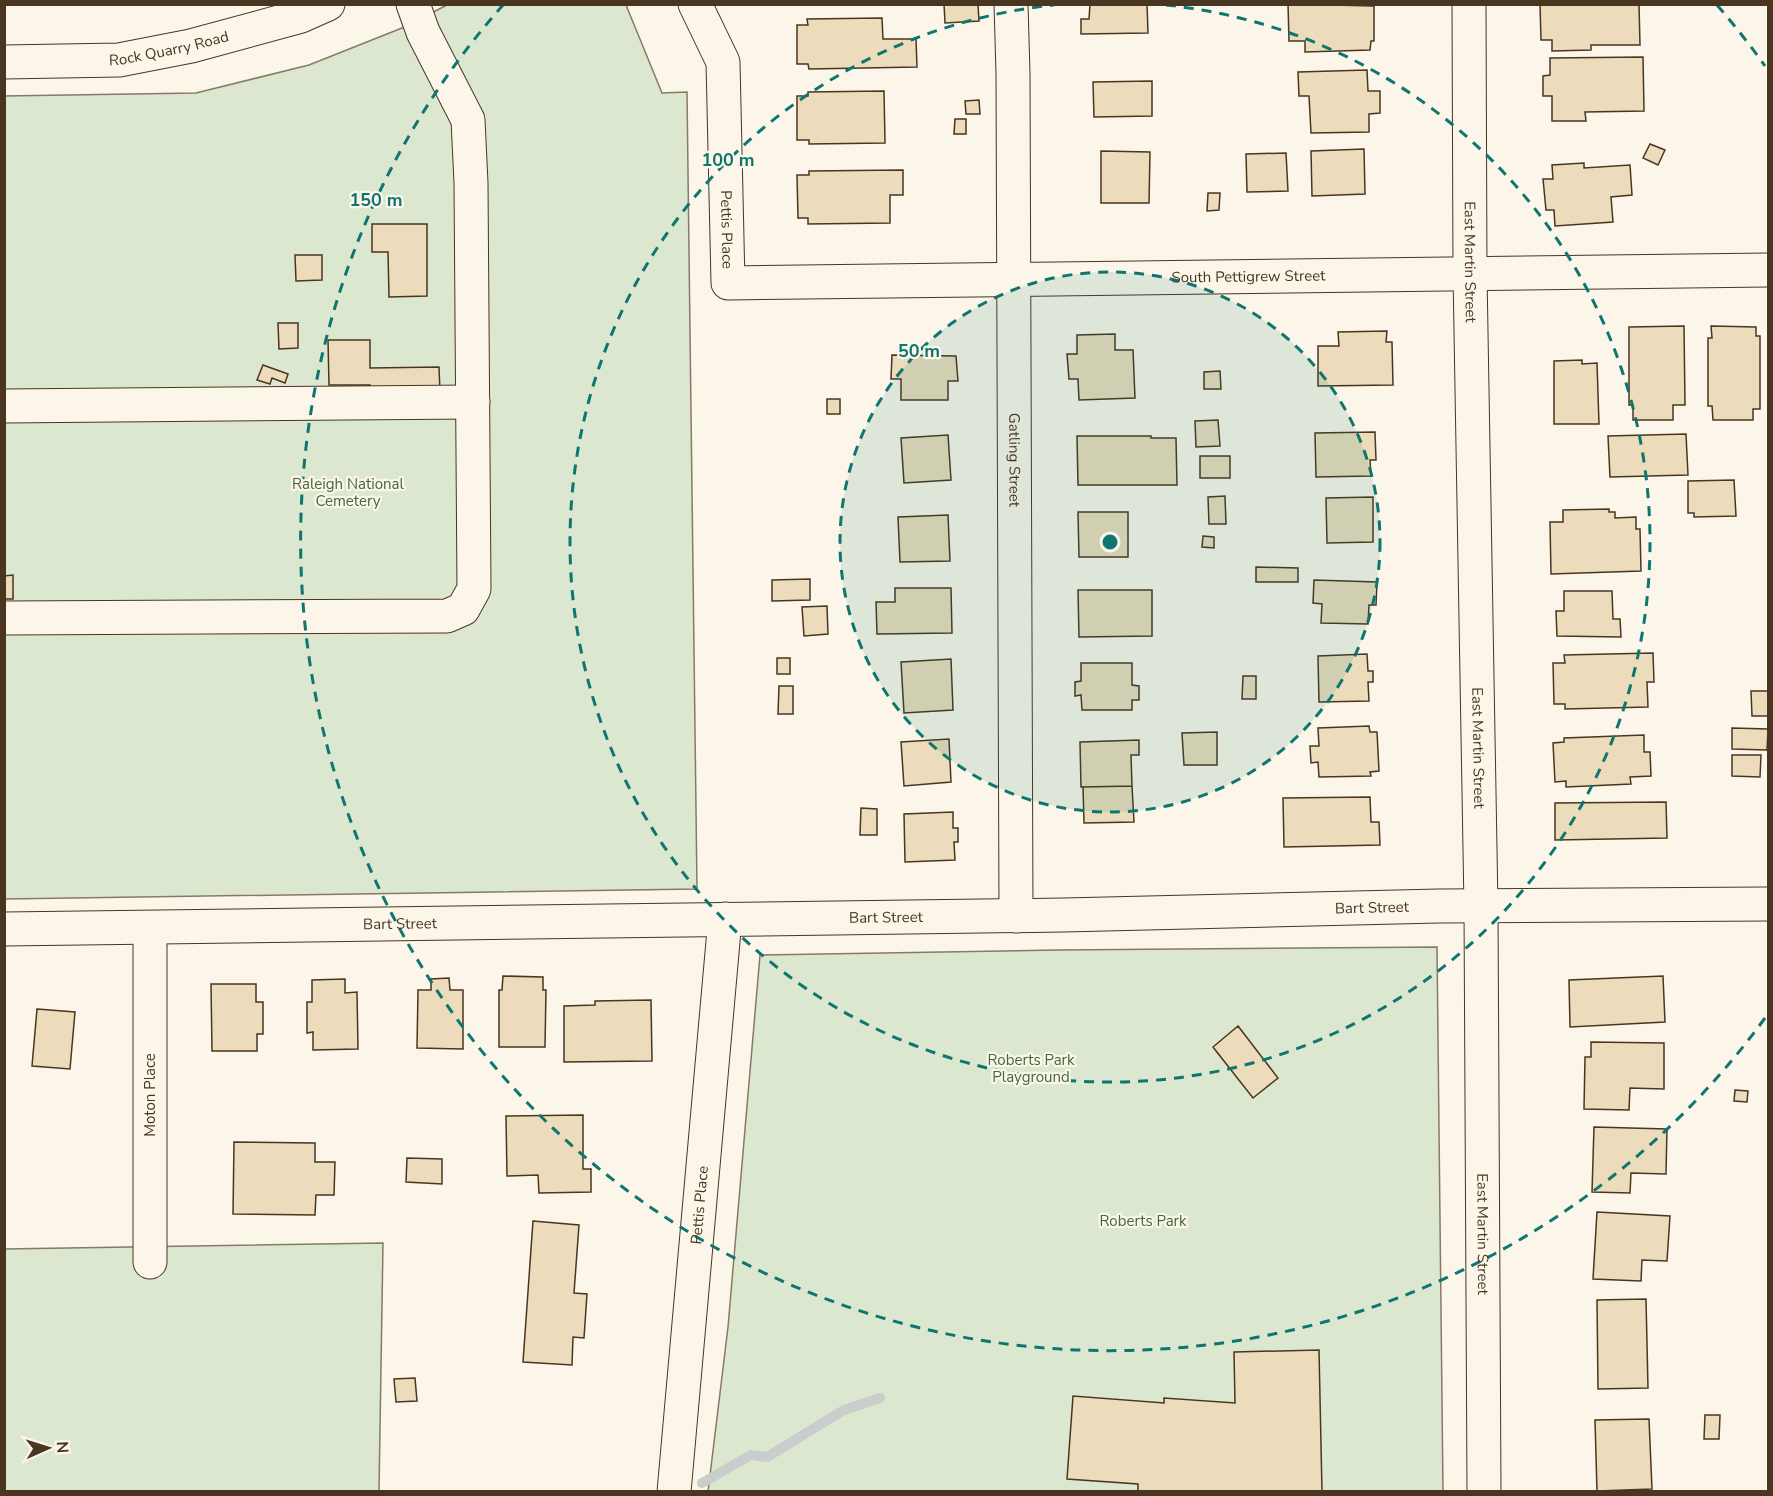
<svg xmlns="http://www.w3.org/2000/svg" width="1773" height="1496" viewBox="0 0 1773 1496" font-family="'Nunito Sans',sans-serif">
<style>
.green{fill:#dce7d0;stroke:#887966;stroke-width:1.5}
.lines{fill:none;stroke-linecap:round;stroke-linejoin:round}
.stream{stroke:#c9cecd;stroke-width:10}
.building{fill:#ecdcbc;stroke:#4a3520;stroke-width:1.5}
.minor-casing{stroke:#4a3520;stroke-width:35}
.major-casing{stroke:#4a3520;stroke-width:35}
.minor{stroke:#fbf6e9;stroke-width:33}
.major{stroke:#fbf6e9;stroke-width:33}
.ring{fill:none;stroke:#0f766e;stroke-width:3;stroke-dasharray:10 8}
.labels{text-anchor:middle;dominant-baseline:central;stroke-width:4.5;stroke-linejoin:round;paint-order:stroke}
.street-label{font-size:15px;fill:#4a3520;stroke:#fbf6e9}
.park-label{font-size:15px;fill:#436837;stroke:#fbf6e9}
.centre{fill:#0f766e;stroke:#fbf6e9;stroke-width:3}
.ring-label{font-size:18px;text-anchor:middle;font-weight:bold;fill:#0f766e;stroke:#fbf6e9;stroke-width:4.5;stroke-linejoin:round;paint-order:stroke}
</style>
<rect width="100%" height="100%" fill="#fbf6e9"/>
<path class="green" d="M 447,5 L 626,5 L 662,93 L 687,92 L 697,889 L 5,899 L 4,96 L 196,93 L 309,65 L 402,28 Z
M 1437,947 L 1443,1491 L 708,1492 L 728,1327 L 760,955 L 1058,950 Z
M 383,1243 L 379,1491 L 5,1491 L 4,1249 Z"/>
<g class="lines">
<path class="stream" d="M 702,1483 L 751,1455 L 767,1457 L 844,1410 L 880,1398"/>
</g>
<path class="building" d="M 944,4 L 978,4 L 979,21 L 945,23 Z
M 1090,4 L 1147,4 L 1148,33 L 1081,34 L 1081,19 L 1089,19 Z
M 1288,4 L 1374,6 L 1374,41 L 1371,41 L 1370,50 L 1305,52 L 1305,41 L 1289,41 Z
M 1540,4 L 1639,4 L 1640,45 L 1591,45 L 1591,50 L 1552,51 L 1552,40 L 1541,40 Z
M 882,18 L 883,39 L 916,39 L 917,67 L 809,69 L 808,64 L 797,64 L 797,25 L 808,25 L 807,19 Z
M 1643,57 L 1644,111 L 1585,112 L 1586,121 L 1552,121 L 1552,96 L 1543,96 L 1543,76 L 1550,75 L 1550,58 Z
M 1367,70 L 1368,91 L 1380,91 L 1380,113 L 1369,114 L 1369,132 L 1311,133 L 1309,96 L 1299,96 L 1298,72 Z
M 1152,81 L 1152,116 L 1094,117 L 1093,82 Z
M 884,91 L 885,143 L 809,144 L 809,140 L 797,140 L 797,96 L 808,96 L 808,92 Z
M 979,100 L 980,114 L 966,114 L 965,101 Z
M 955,119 L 966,119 L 966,134 L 954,134 Z
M 1650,144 L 1665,150 L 1658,165 L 1643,158 Z
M 1364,149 L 1365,194 L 1312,196 L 1311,151 Z
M 1101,151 L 1150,152 L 1149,203 L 1101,203 Z
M 1286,153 L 1288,191 L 1247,192 L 1246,154 Z
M 1584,163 L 1584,168 L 1630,165 L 1632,195 L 1611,197 L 1613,222 L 1555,226 L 1554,210 L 1546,210 L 1543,179 L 1553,179 L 1552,165 Z
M 903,170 L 903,195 L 890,195 L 890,223 L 808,224 L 808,218 L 798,218 L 797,175 L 809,175 L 809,171 Z
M 1208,193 L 1220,193 L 1219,210 L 1207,211 Z
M 372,224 L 427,224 L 427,296 L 389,297 L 388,252 L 372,252 Z
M 295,255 L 322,255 L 322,280 L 296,281 Z
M 278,323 L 298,323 L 298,348 L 279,349 Z
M 1684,326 L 1685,405 L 1673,405 L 1673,420 L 1633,420 L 1633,405 L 1629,405 L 1629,327 Z
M 1711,326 L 1756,327 L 1756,336 L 1760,336 L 1760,409 L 1753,409 L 1753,420 L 1713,420 L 1712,406 L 1708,406 L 1708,338 L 1712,338 Z
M 1387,331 L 1386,342 L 1392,342 L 1393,385 L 1318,386 L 1318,346 L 1339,346 L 1338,332 Z
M 1115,334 L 1115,350 L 1133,350 L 1135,398 L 1079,400 L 1078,379 L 1069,379 L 1067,354 L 1077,354 L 1077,335 Z
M 328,340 L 370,340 L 370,368 L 439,367 L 440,392 L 369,393 L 370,385 L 329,385 Z
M 892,355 L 956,356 L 958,381 L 948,381 L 948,400 L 901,400 L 901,379 L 891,379 Z
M 1582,360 L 1582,364 L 1597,363 L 1599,424 L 1554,424 L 1554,361 Z
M 263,365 L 288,374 L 285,383 L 272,378 L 270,384 L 257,380 Z
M 1220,371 L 1221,389 L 1204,389 L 1204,372 Z
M 827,399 L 840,399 L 840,414 L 827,414 Z
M 1218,420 L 1220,446 L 1196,447 L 1195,421 Z
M 1375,432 L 1376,460 L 1370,460 L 1371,476 L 1316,477 L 1315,433 Z
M 1686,434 L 1688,475 L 1610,477 L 1608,436 Z
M 948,435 L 951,480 L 904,483 L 901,438 Z
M 1077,436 L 1151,436 L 1151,438 L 1176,438 L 1177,485 L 1078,485 Z
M 1200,456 L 1230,456 L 1230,478 L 1200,478 Z
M 1734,480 L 1736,516 L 1694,517 L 1694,513 L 1688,513 L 1688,481 Z
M 1225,496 L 1226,524 L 1209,524 L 1208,497 Z
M 1373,497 L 1373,542 L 1327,543 L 1326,498 Z
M 1609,509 L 1609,512 L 1615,512 L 1615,518 L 1636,517 L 1636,529 L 1640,529 L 1641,571 L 1551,574 L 1550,522 L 1563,522 L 1563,510 Z
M 1078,512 L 1128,512 L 1128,557 L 1079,557 Z
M 948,515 L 950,561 L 900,562 L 898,517 Z
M 1203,536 L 1214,537 L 1214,548 L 1202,547 Z
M 1256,567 L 1298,568 L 1298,582 L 1256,582 Z
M 13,575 L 13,599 L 4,599 L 4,576 Z
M 810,579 L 810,600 L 772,601 L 772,580 Z
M 1314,580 L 1377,582 L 1376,605 L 1369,605 L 1368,624 L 1321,623 L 1322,604 L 1313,603 Z
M 895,588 L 951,588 L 952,633 L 877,634 L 876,602 L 895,602 Z
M 1078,590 L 1152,590 L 1152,636 L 1079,637 Z
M 1564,591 L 1612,591 L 1613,619 L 1620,619 L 1621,637 L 1557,636 L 1556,611 L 1564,611 Z
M 827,606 L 828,634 L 804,636 L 802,607 Z
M 1653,653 L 1654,682 L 1647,682 L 1648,707 L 1565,709 L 1565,704 L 1554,704 L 1553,663 L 1565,663 L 1564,655 Z
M 1367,654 L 1368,671 L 1373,671 L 1373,682 L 1368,682 L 1369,701 L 1319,702 L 1318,656 Z
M 777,658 L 790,658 L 790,674 L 777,674 Z
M 951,659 L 953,710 L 904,713 L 901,662 Z
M 1081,663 L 1132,663 L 1132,685 L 1139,686 L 1139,700 L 1132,700 L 1132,710 L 1082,710 L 1081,695 L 1075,696 L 1075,682 L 1081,681 Z
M 1243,676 L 1256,676 L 1256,699 L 1242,699 Z
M 779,686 L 793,686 L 793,714 L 778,714 Z
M 1751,691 L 1768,691 L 1768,716 L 1752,716 Z
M 1369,726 L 1370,732 L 1377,732 L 1379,771 L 1370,772 L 1371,776 L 1319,777 L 1318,762 L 1311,763 L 1310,746 L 1319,746 L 1318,728 Z
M 1732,728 L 1768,729 L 1767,750 L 1732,749 Z
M 1217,732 L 1217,765 L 1184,765 L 1182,733 Z
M 1644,735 L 1644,752 L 1650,752 L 1651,776 L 1630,777 L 1631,784 L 1566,787 L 1566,781 L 1555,782 L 1553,743 L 1564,742 L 1564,738 Z
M 949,739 L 951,782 L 904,786 L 901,742 Z
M 1139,740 L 1139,755 L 1131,755 L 1132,786 L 1081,787 L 1080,742 Z
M 1732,755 L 1761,755 L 1760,777 L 1732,776 Z
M 1132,786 L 1134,822 L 1084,823 L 1083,787 Z
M 1370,797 L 1371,822 L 1379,822 L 1380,845 L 1284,847 L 1283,798 Z
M 1666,802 L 1667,838 L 1555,840 L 1555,803 Z
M 861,808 L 877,809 L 877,835 L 860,835 Z
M 953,812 L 953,828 L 958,828 L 958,842 L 954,842 L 955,860 L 905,862 L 904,814 Z
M 503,976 L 543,977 L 543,990 L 546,990 L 545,1047 L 499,1047 L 499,990 L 502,990 Z
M 1663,976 L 1665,1022 L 1570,1027 L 1569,980 Z
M 449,978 L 450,990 L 463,990 L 463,1049 L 417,1048 L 418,990 L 431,990 L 431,979 Z
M 345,979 L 345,993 L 357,992 L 358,1049 L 313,1050 L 313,1032 L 307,1033 L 307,1002 L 312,1002 L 312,980 Z
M 211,984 L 256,984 L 256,1002 L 263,1002 L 263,1034 L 257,1034 L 257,1051 L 212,1051 Z
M 651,1000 L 652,1061 L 564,1062 L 564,1006 L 595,1005 L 595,1001 Z
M 37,1009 L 75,1012 L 70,1069 L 32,1066 Z
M 1238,1026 L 1278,1078 L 1253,1098 L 1213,1047 Z
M 1591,1042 L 1664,1043 L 1664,1089 L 1630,1088 L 1629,1110 L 1584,1109 L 1585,1057 L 1591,1057 Z
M 1735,1090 L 1748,1091 L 1747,1102 L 1734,1101 Z
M 583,1115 L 583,1169 L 591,1169 L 591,1192 L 539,1193 L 538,1175 L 507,1176 L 506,1116 Z
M 1594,1127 L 1667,1129 L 1666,1174 L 1631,1173 L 1630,1193 L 1592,1192 Z
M 234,1142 L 315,1143 L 315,1162 L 335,1162 L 334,1195 L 316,1195 L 315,1215 L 233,1214 Z
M 407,1158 L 442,1159 L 442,1184 L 406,1182 Z
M 1597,1212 L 1670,1216 L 1667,1261 L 1642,1260 L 1641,1281 L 1593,1279 Z
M 533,1221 L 579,1225 L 574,1293 L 587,1294 L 584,1338 L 573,1337 L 572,1365 L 523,1362 Z
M 1646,1299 L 1648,1388 L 1598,1389 L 1597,1300 Z
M 1319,1350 L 1322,1492 L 1138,1492 L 1138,1484 L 1067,1479 L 1073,1396 L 1164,1403 L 1164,1398 L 1235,1403 L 1234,1352 Z
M 415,1378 L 417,1401 L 396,1402 L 394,1379 Z
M 1705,1415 L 1720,1415 L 1719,1439 L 1704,1439 Z
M 1649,1419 L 1652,1489 L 1597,1491 L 1595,1420 Z"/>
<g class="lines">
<defs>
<g id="minor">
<path id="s1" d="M 695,4 L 723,62 L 728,283 L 1768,270"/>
<path id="s2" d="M 1011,4 L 1013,74 L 1016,916"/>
<path id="s3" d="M 1469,4 L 1470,274 L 1481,907 L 1484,1492"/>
<path d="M 4,406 L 473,402"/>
<path d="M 4,618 L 447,616 L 463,609 L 474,589 L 471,183 L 468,120 L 423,32 L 413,4"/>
<path d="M 150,928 L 150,1262"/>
<path id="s4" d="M 4,929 L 1064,915 L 1439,906 L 1768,904"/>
<path id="s5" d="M 674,1492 L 725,919"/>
</g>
<g id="major">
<path id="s6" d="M 4,62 L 119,60 L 191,46 L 301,16 L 328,4"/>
</g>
</defs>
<use href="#minor" class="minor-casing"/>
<use href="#major" class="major-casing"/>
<use href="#minor" class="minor"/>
<use href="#major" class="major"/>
</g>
<circle cx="1110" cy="542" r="270" fill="#0f766e" fill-opacity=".12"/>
<g class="ring">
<circle cx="1110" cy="542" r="270"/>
<path d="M1166 5A540 540 0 1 1 1054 5"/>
<path d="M1765 1018A810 810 0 1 1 503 5M1717 5A810 810 0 0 1 1765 66"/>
</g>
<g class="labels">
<g class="street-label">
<text stroke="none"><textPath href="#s6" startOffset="166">Rock Quarry Road</textPath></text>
<text stroke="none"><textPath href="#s1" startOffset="232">Pettis Place</textPath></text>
<text stroke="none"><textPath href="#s3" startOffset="258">East Martin Street</textPath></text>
<text stroke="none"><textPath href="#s1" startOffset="806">South Pettigrew Street</textPath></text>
<text stroke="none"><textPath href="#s2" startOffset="456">Gatling Street</textPath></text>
<text stroke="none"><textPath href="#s3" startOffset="744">East Martin Street</textPath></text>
<text stroke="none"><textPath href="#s4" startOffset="1368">Bart Street</textPath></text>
<text stroke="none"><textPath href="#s4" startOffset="882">Bart Street</textPath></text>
<text stroke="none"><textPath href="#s4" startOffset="396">Bart Street</textPath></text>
<text transform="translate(150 1095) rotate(-90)">Moton Place</text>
<text stroke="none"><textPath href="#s5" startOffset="288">Pettis Place</textPath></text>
<text stroke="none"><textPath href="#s3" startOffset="1230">East Martin Street</textPath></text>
</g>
<g class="park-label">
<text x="348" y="484">Raleigh National<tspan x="348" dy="17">Cemetery</tspan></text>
<text x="1031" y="1060">Roberts Park<tspan x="1031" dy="17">Playground</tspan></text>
<text x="1143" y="1221">Roberts Park</text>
</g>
</g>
<circle cx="1110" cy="542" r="9" class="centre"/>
<g class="ring-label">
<text x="728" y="166">100 m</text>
<text x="376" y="206">150 m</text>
<text x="919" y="357">50 m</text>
</g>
<rect width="1773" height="1496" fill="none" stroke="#4a3520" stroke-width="12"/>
<g transform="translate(48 1448) rotate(87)" stroke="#fbf6e9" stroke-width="4.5" paint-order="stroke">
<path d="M0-4.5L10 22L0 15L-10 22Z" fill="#4a3520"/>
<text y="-9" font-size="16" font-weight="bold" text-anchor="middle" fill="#4a3520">N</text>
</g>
</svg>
